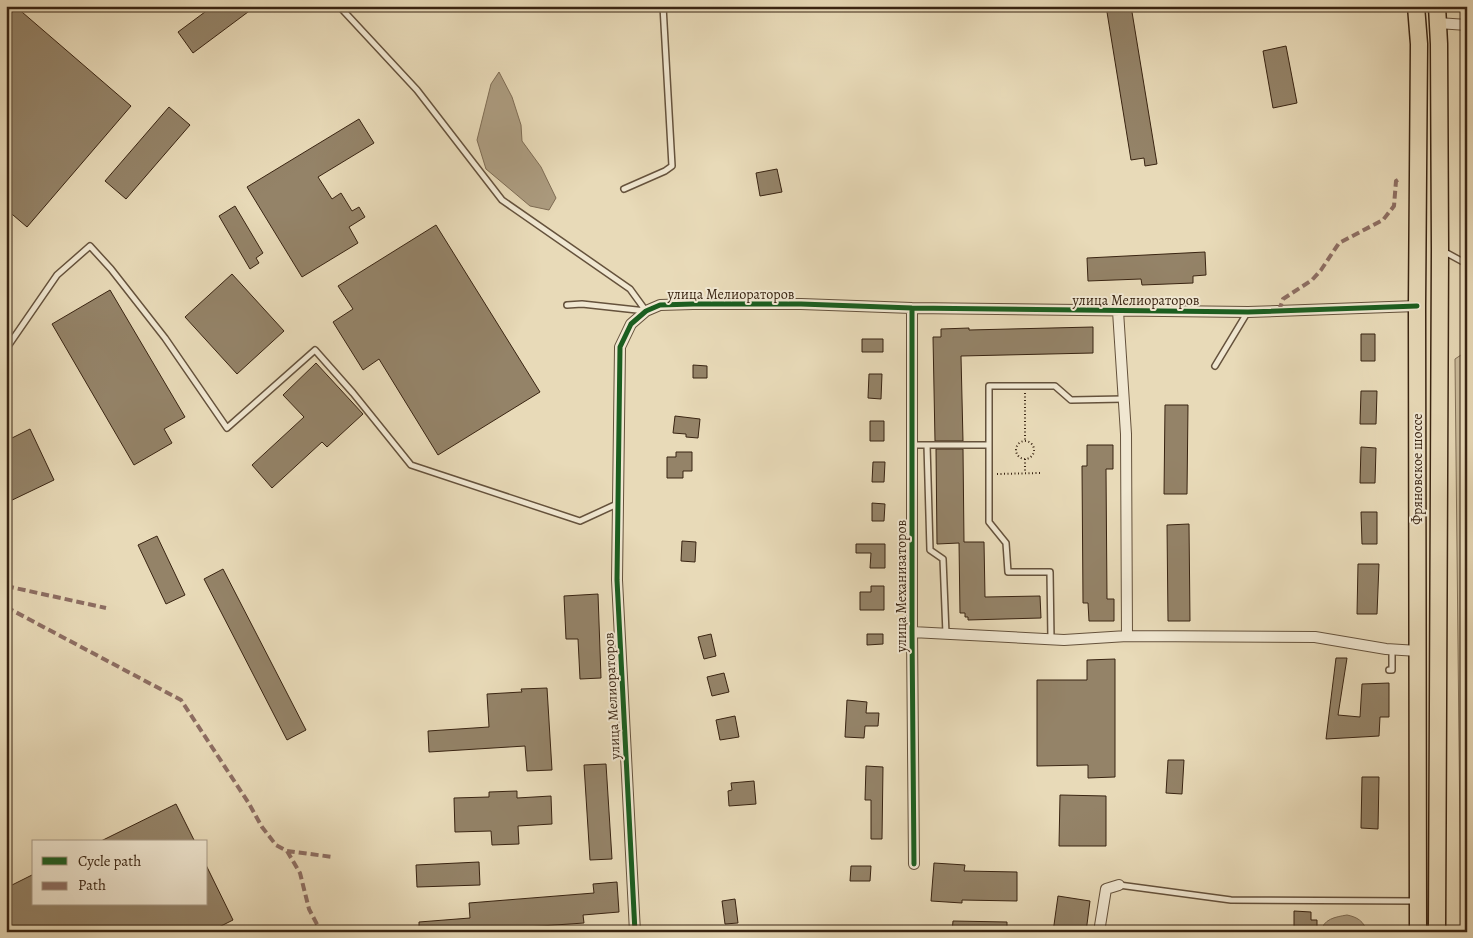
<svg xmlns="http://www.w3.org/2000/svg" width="1473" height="938" viewBox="0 0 1473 938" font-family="Alegreya,serif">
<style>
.green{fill:#cabb9c;stroke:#827057}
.water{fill:#ac9c80;stroke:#7e6c54}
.building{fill:#948368;stroke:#392412}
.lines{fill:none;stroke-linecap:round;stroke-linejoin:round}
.lane-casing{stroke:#65523c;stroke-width:8}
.street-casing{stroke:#65523c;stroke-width:12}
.primary-casing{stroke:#392412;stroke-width:19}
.path{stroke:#392412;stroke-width:2;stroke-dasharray:1 2.5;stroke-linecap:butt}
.lane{stroke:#f0e7d1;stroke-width:5}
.street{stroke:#f0e7d1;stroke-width:10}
.primary{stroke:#e8dab8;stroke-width:16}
.quiet{stroke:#8d6e63;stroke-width:4;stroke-dasharray:8 4;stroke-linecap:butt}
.cycleway-casing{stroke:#f0e7d1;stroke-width:8}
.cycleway{stroke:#1b5e20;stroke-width:5}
.labels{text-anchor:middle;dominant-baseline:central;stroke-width:4;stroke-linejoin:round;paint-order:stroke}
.street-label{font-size:14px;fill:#392412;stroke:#f0e7d1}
</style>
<rect width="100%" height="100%" fill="#e8dab8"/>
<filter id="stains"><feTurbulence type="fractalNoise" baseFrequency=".004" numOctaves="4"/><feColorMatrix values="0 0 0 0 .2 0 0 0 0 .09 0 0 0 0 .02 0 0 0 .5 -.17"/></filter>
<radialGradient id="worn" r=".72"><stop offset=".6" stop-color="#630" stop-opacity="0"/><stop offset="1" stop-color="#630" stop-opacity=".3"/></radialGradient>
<path class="green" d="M 1467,351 L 1467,932 L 1461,932 L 1455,359 Z"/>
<path class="water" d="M 499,72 L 512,97 L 521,125 L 522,141 L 541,167 L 556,198 L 549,210 L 530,206 L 486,169 L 477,140 L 491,84 Z
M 1347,915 C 1357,917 1364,921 1367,932 L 1321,932 C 1323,919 1335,917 1347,915 Z"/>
<path class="building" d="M 6,6 L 15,6 L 131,106 L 27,227 L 6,209 Z
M 213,6 L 256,6 L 193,53 L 178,32 Z
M 1106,6 L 1131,6 L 1157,164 L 1145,166 L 1144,158 L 1131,160 Z
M 1286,46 L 1297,103 L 1273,108 L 1263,51 Z
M 169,107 L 190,125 L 126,199 L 105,181 Z
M 359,119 L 374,143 L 318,177 L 332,199 L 341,193 L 352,211 L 359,207 L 365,217 L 349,227 L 358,243 L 302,277 L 247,187 Z
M 777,169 L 782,192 L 760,196 L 756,173 Z
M 235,206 L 263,253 L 256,258 L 259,263 L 250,269 L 219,216 Z
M 436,225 L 540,392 L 438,455 L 379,359 L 363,370 L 333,322 L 353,309 L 338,286 Z
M 1205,252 L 1206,275 L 1193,276 L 1193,283 L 1142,285 L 1141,279 L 1088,281 L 1087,258 Z
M 232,274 L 284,331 L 237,374 L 185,317 Z
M 110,290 L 185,417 L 164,429 L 172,443 L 134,465 L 52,324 Z
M 1093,327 L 1093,353 L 961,356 L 963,441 L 935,441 L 933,337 L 941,337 L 941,329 L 969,328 L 969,330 Z
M 1361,334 L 1375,334 L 1375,361 L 1361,361 Z
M 862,339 L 883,339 L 883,352 L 862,352 Z
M 316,363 L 363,414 L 327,447 L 322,442 L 272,488 L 252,465 L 304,417 L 283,395 Z
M 693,365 L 707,366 L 707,378 L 693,378 Z
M 869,374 L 882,374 L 881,399 L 868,398 Z
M 1361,391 L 1377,391 L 1376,424 L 1360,424 Z
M 1165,405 L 1188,405 L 1187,494 L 1164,494 Z
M 675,416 L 700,419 L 698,438 L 686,437 L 686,434 L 673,433 Z
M 870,421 L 884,421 L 884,441 L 870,441 Z
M 30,429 L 54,480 L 6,503 L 6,441 Z
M 1087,445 L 1113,445 L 1113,469 L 1106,469 L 1107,599 L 1114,599 L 1114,621 L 1089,621 L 1088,603 L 1083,603 L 1082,466 L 1087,466 Z
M 1361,447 L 1376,448 L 1375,483 L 1360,483 Z
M 936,449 L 963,449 L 964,542 L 984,542 L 985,597 L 1040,596 L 1041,618 L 968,620 L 968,617 L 965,617 L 965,613 L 960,613 L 959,543 L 937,544 Z
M 676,452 L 692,452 L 692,471 L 683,471 L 683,478 L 667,478 L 667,457 L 676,457 Z
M 873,462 L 885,462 L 884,482 L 872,482 Z
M 872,503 L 885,504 L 884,521 L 872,521 Z
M 1361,512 L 1377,512 L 1377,544 L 1362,544 Z
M 1189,524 L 1190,621 L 1168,621 L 1167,525 Z
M 157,536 L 185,595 L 166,604 L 138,545 Z
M 682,541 L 696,542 L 695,562 L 681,561 Z
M 856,544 L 885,544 L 885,568 L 870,568 L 871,553 L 856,553 Z
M 1358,564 L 1379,564 L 1377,614 L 1357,614 Z
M 223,569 L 306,730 L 287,740 L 204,579 Z
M 871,586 L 884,586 L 884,610 L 860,610 L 860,592 L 871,592 Z
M 598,594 L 601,678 L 580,679 L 578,639 L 566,639 L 564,596 Z
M 711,634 L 716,656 L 704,659 L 698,637 Z
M 867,634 L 883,634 L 883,644 L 867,645 Z
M 1336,658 L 1347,658 L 1338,715 L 1360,717 L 1362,684 L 1389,683 L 1389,717 L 1380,717 L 1379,736 L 1326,739 Z
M 1115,659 L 1115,777 L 1088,778 L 1088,765 L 1037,766 L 1037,680 L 1087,680 L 1087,660 Z
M 724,673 L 729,692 L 712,696 L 707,677 Z
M 547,688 L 552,770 L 527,771 L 525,746 L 429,752 L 428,731 L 489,727 L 487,694 L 522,692 L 521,689 Z
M 847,700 L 867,702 L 866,713 L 879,713 L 878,726 L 865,726 L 864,738 L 845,737 Z
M 735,716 L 739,737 L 720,740 L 716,720 Z
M 1168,760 L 1184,760 L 1182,794 L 1166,793 Z
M 606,764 L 612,859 L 590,860 L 584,765 Z
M 866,766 L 883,767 L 882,839 L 871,839 L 871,800 L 865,800 Z
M 1362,777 L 1379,777 L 1378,829 L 1361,828 Z
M 754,781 L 756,804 L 729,806 L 728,791 L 732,790 L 731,783 Z
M 517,791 L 517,798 L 551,796 L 552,824 L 518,826 L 519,844 L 492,845 L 491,831 L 455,832 L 454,798 L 489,797 L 489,792 Z
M 1060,795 L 1106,796 L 1106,846 L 1059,846 Z
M 176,804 L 195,842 L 99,842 Z
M 479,862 L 480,885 L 417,887 L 416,865 Z
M 934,863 L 965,865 L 964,871 L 1017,872 L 1017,901 L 962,900 L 962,903 L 931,901 Z
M 206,865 L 233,920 L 209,932 L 6,932 L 6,888 L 34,874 L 34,904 L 206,904 Z
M 851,866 L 871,866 L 870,881 L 850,881 Z
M 617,882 L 619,912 L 583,915 L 584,923 L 526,927 L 527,932 L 419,932 L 419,922 L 470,918 L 469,903 L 594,893 L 593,884 Z
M 1058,896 L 1090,901 L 1086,932 L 1053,932 Z
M 735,899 L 738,923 L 725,924 L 722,901 Z
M 1294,911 L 1311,912 L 1311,920 L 1317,920 L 1317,932 L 1294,932 Z
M 953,921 L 1007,922 L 1007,932 L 952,932 Z"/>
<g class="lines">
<defs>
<path id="lane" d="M 339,6 L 417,90 L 502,200 L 630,289 L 646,311 L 582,304 L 567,305
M 624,189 L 665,171 L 672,166 L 663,6
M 1443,251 L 1467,264
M 6,349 L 57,275 L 90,246 L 111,269 L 165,338 L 227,428 L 315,350 L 353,393 L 411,465 L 580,521 L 617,504
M 1215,366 L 1247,313
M 912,445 L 989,445
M 927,445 L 930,550 L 943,559 L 946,634
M 1051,639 L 1050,572 L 1008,572 L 1006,543 L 989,522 L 989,386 L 1055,386 L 1071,400 L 1124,399
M 1389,670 L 1392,670 L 1392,649
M 1119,885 L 1231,900 L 1415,901"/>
<path id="street" d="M 1438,23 L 1467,25
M 912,308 L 912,632 L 914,864
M 1118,311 L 1126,434 L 1127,636
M 912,632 L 1064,640 L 1127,636 L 1315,637 L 1386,649 L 1418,651
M 635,932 L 617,580 L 620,347 L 631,324 L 646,311 L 660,305 L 693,304 L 801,304 L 912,308 L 1248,312 L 1417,306
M 1099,932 L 1106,889 L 1119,885"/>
<path id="primary" d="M 1416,6 L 1419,44 L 1417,306 L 1418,932
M 1437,6 L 1439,44 L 1440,250 L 1437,932"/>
</defs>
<use href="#lane" class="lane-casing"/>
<use href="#street" class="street-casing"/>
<use href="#primary" class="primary-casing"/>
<path class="path" d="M 1025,393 L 1025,440
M1016 450a9 9 0 1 1 18 0a9 9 0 1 1-18 0Z
M 1025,459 L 1025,473
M 997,474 L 1040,473"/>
<use href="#lane" class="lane"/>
<use href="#street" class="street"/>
<use href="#primary" class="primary"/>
<path class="quiet" d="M 1279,311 L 1283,299 L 1312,280 L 1321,270 L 1339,243 L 1383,220 L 1394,206 L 1396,181 L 1401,178
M 6,586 L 106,608
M 6,607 L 181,700 L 248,802 L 262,827 L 276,845 L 287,851 L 333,857
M 287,851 L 300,873 L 309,909 L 321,932"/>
<defs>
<path id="cycleway" d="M 912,308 L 912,632 L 914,864
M 635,932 L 617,580 L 620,347 L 631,324 L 646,311 L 660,305 L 693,304 L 801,304 L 912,308 L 1248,312 L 1417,306"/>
</defs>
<use href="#cycleway" class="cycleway-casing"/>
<use href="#cycleway" class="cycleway"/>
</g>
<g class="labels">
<g class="street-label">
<text x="731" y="294">улица Мелиораторов</text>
<text x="1136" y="300">улица Мелиораторов</text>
<text transform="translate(1417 469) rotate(-90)">Фряновское шоссе</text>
<text transform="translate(901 586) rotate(-90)">улица Механизаторов</text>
<text transform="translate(612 696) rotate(-93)">улица Мелиораторов</text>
</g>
</g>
<rect width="1473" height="938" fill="none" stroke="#e8dab8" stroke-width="25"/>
<rect x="8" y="8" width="1458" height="923" fill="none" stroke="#392412" stroke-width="2.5"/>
<rect x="12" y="12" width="1448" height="913" fill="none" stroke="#392412"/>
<rect x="32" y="840" width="175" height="65" fill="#f0e7d1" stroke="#a79985"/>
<rect x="42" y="857" width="25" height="8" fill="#1b5e20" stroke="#a79985"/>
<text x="78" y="866" font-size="15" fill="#392412">Cycle path</text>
<rect x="42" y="882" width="25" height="8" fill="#8d6e63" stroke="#a79985"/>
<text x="78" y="890" font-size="15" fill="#392412">Path</text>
<rect width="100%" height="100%" filter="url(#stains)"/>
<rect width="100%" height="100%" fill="url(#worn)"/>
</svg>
